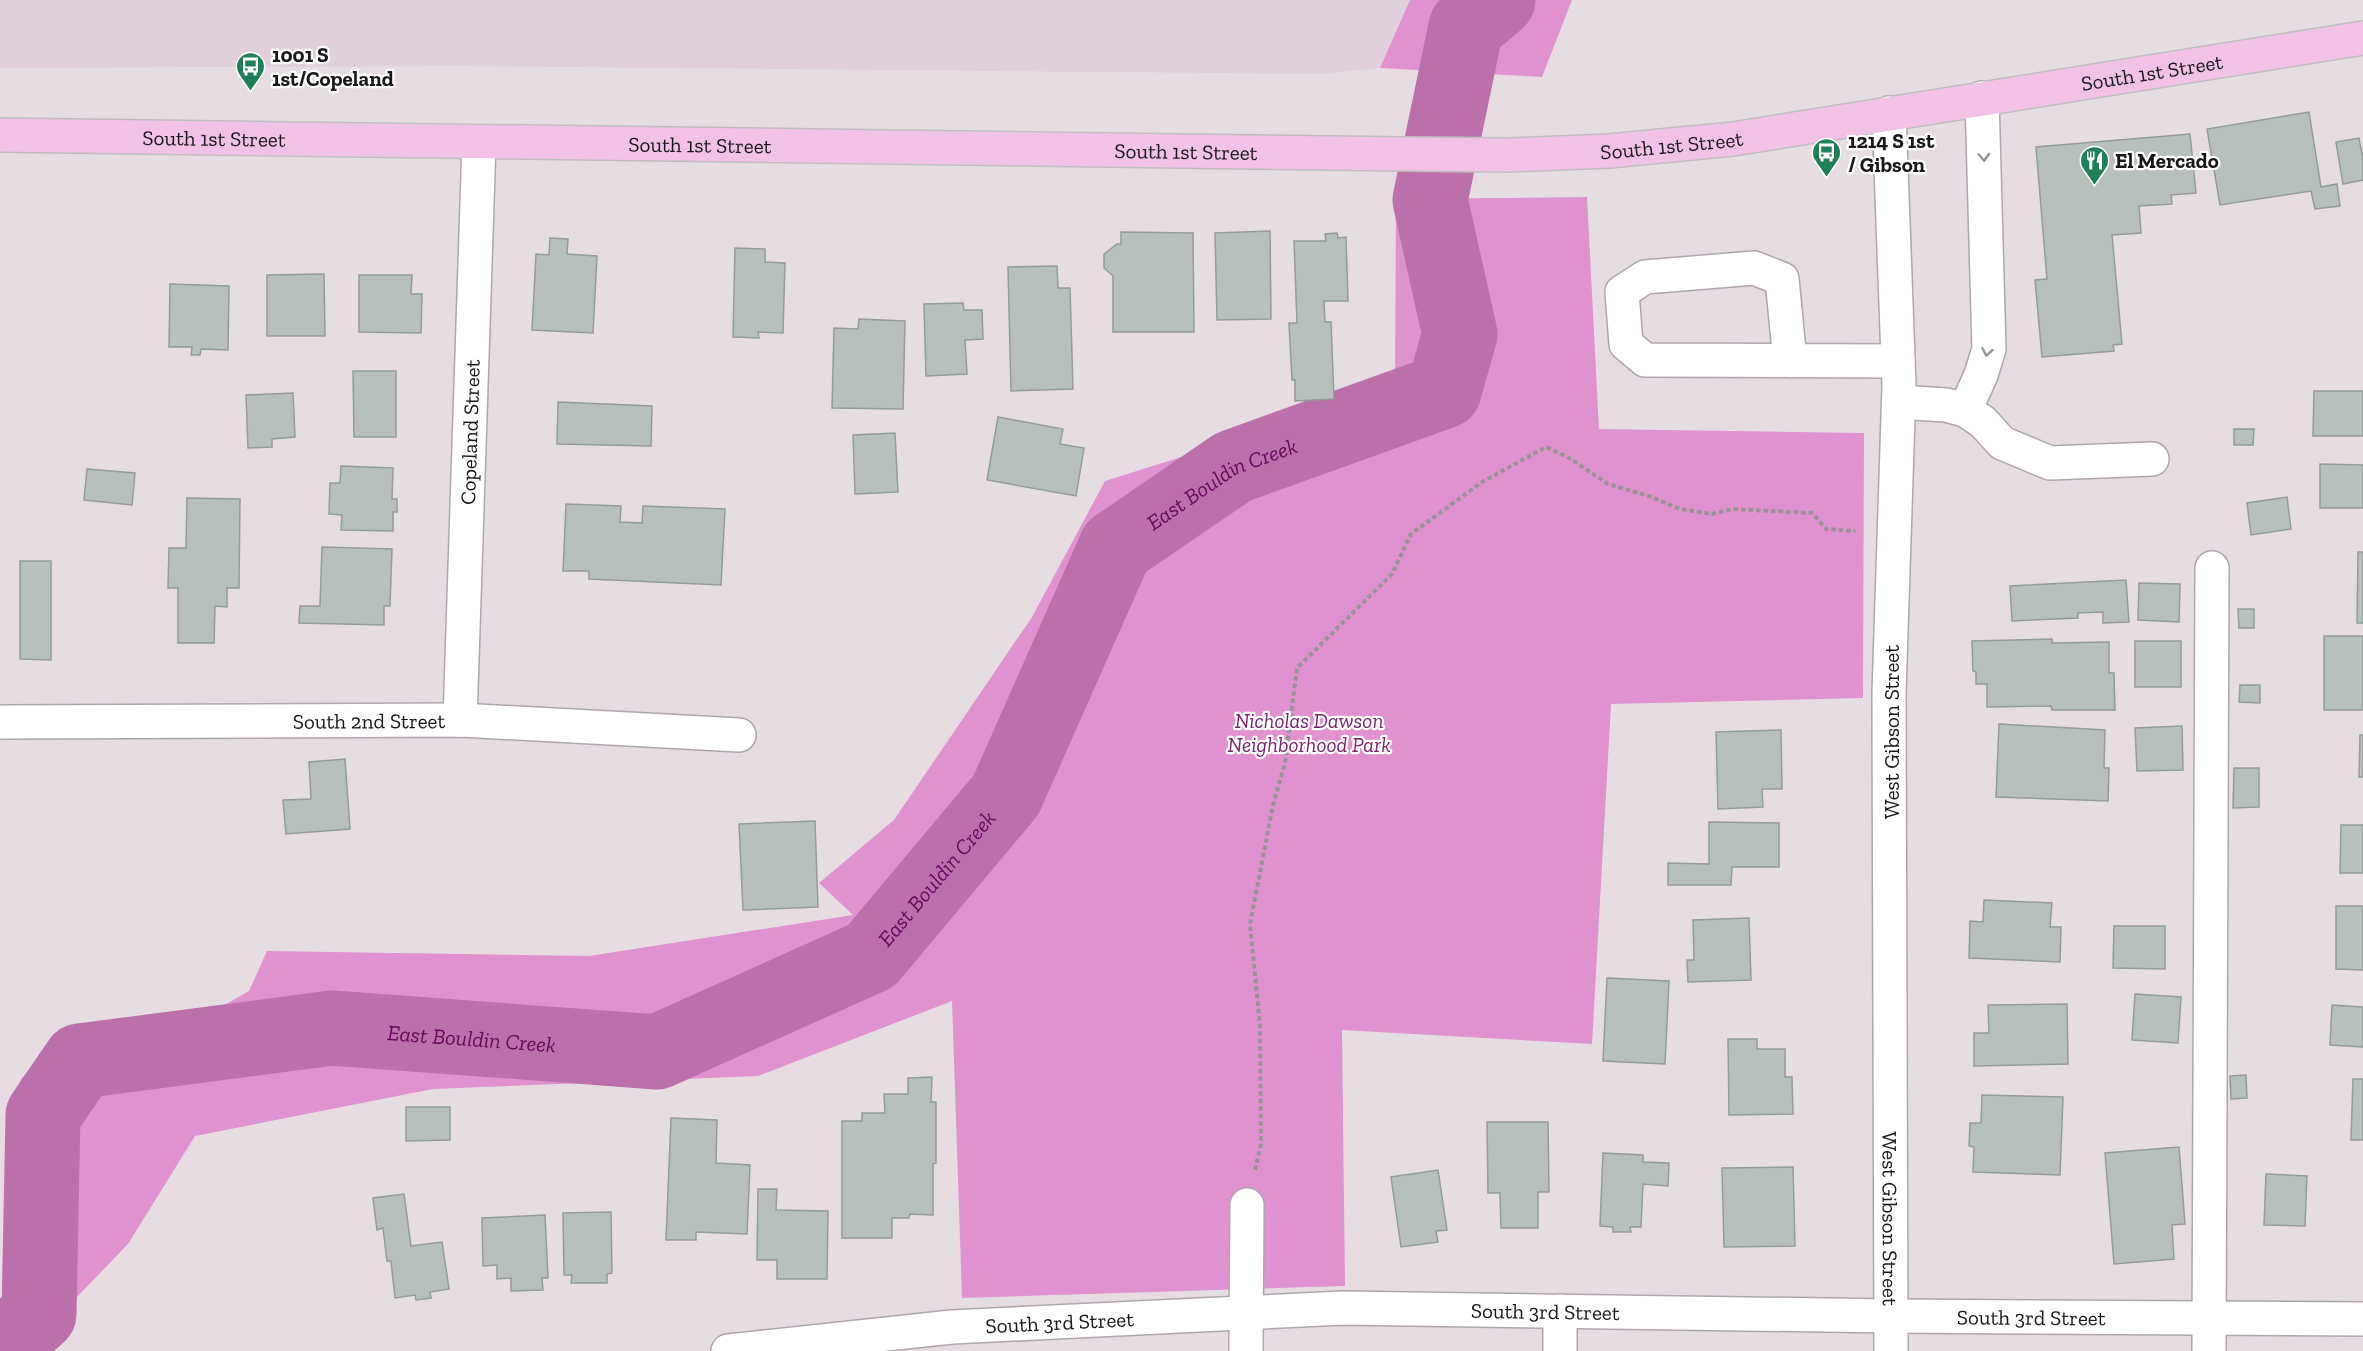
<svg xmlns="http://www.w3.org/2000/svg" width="2363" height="1351" viewBox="0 0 2363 1351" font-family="'Zilla Slab',serif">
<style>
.built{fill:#dfd0db}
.forest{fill:#df92cf}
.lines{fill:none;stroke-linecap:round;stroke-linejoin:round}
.river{stroke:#bb70ab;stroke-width:75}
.building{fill:#b7c0bb;stroke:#939c97;stroke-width:1.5}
.minor-casing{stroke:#aea6ac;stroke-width:36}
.major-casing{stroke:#bfbebf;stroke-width:36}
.path{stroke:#999397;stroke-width:4;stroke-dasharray:4.5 3;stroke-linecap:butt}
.minor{stroke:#fff;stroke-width:33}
.major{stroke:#f1c1e6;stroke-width:33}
.oneway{stroke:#989798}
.labels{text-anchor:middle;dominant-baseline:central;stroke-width:4.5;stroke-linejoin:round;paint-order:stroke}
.poi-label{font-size:21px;font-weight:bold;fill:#191719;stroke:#fff;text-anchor:start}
.street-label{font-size:21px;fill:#191719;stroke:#fff}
.park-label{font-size:21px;font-style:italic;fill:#7a206c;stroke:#fff}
.water-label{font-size:22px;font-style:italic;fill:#68085b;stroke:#fff}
</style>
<rect width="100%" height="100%" fill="#e6dde3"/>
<path class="built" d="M 0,0 L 1410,0 L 1380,68 L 1322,74 L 452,66 L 0,68 Z"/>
<path class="forest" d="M 1410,0 L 1572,0 L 1542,77 L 1380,68 Z
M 1587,197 L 1599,429 L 1864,433 L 1863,698 L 1611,704 L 1592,1044 L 1342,1030 L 1345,1286 L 962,1298 L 952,1001 L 758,1076 L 433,1089 L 195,1136 L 128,1244 L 25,1351 L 0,1351 L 0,1302 L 6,1286 L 7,1133 L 21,1079 L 51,1047 L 92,1025 L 221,1007 L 249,991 L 267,951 L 589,956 L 853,915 L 819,883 L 894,820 L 1032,617 L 1105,481 L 1395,390 L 1396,199 Z"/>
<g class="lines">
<path class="river" id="s1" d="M 0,1349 L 39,1314 L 43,1115 L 80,1061 L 332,1028 L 657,1052 L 871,956 L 1006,795 L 1116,547 L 1233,467 L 1444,391 L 1460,334 L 1430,200 L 1466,27 L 1498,0"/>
</g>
<path class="building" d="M 2309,112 L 2321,187 L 2337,184 L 2340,206 L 2315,209 L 2311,191 L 2220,205 L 2207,129 Z
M 2190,134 L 2196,193 L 2171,195 L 2172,204 L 2139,206 L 2141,233 L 2112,235 L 2122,344 L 2113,345 L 2114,351 L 2042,357 L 2035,280 L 2047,279 L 2036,147 Z
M 2359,138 L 2363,159 L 2363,180 L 2343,184 L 2336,142 Z
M 1270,231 L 1271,319 L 1217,320 L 1215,233 Z
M 1121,232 L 1193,233 L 1194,332 L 1113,332 L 1113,276 L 1104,268 L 1104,254 L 1117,244 L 1121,244 Z
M 1337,233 L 1338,238 L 1346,237 L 1348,301 L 1324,301 L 1325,322 L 1331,322 L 1334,399 L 1295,401 L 1295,380 L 1292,380 L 1289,323 L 1297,323 L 1294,241 L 1326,241 L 1325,234 Z
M 550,238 L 568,239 L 567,254 L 597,256 L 593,333 L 532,330 L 536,254 L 549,255 Z
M 735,248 L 765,249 L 765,262 L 785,263 L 783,333 L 758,332 L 759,338 L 733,337 Z
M 1057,266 L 1058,288 L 1070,288 L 1073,389 L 1011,391 L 1008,267 Z
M 324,274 L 325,336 L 267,336 L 267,275 Z
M 359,275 L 412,275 L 411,294 L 422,294 L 421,333 L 359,332 Z
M 170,284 L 229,286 L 228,350 L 201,349 L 200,355 L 191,355 L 192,347 L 169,347 Z
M 963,303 L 964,310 L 982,310 L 983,339 L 965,340 L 967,374 L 926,376 L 924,304 Z
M 859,319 L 905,321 L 903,409 L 832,408 L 834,328 L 858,329 Z
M 353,371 L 396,371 L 396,437 L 354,437 Z
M 2314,391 L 2363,391 L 2363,436 L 2313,436 Z
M 293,393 L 295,437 L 272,439 L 272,447 L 248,448 L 246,395 Z
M 558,402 L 652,406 L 651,446 L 557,444 Z
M 998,417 L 1063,429 L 1060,444 L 1084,448 L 1076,496 L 987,480 Z
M 2234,429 L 2254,429 L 2253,445 L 2234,445 Z
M 895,433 L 898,492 L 855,494 L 853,435 Z
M 2320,464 L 2363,465 L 2363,508 L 2320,508 Z
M 341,466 L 393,468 L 392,499 L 397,499 L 397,512 L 393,512 L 393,531 L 341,530 L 342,515 L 329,514 L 330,483 L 340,483 Z
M 87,469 L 135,473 L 132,505 L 84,500 Z
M 2287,497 L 2291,529 L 2251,535 L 2247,503 Z
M 187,498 L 240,499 L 239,588 L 227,588 L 227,607 L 215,606 L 214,643 L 178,643 L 178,588 L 168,588 L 169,548 L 186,548 Z
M 566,504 L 621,506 L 620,522 L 642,523 L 643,506 L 725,509 L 721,585 L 589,579 L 589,571 L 563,571 Z
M 322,547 L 392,549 L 390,606 L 384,606 L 384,625 L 299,623 L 300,606 L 320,606 Z
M 2358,552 L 2363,552 L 2363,623 L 2357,623 Z
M 20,561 L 51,561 L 51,660 L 20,659 Z
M 2126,580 L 2129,622 L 2103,623 L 2103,612 L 2078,613 L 2078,618 L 2012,621 L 2010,586 Z
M 2139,583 L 2180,584 L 2179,622 L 2138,620 Z
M 2238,609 L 2254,609 L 2254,628 L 2239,628 Z
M 2324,636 L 2363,636 L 2363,710 L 2324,710 Z
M 2052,639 L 2052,643 L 2109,642 L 2109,673 L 2114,673 L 2115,710 L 2052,710 L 2051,706 L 1987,707 L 1987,684 L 1976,684 L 1976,672 L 1973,671 L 1972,641 Z
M 2135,641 L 2181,641 L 2181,687 L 2135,687 Z
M 2240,685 L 2260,685 L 2260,703 L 2239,702 Z
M 1999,724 L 2105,730 L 2104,768 L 2109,768 L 2108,801 L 1996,797 Z
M 2182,726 L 2183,770 L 2137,771 L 2135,728 Z
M 1781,730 L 1782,789 L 1762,789 L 1763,807 L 1718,809 L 1716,732 Z
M 2360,735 L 2363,735 L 2363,777 L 2359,777 Z
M 345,759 L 350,829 L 286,834 L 283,800 L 311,799 L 309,762 Z
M 2234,768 L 2259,768 L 2259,807 L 2233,808 Z
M 815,821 L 818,907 L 743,910 L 739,824 Z
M 1709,822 L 1779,823 L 1779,867 L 1732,867 L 1731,885 L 1668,885 L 1668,863 L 1709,864 Z
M 2341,825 L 2363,825 L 2363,873 L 2340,873 Z
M 1984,900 L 2052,903 L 2050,927 L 2061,927 L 2060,962 L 1969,958 L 1970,921 L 1983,922 Z
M 2336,906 L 2363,906 L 2363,970 L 2336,969 Z
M 1749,918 L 1751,980 L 1688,982 L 1687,960 L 1694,960 L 1693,920 Z
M 2114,926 L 2165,926 L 2165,969 L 2113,968 Z
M 1607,978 L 1669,981 L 1665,1064 L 1603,1061 Z
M 2135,994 L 2181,997 L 2178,1043 L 2132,1040 Z
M 2067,1004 L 2068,1064 L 1974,1066 L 1974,1033 L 1989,1033 L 1988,1005 Z
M 2332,1005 L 2363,1007 L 2363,1047 L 2330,1045 Z
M 1728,1039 L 1757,1039 L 1757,1049 L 1785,1049 L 1785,1077 L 1792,1077 L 1793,1114 L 1729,1115 Z
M 2246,1075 L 2247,1098 L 2231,1099 L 2230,1076 Z
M 932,1077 L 931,1102 L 936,1102 L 936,1163 L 933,1164 L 933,1215 L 910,1214 L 909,1218 L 892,1218 L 892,1238 L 842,1238 L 842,1121 L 862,1121 L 862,1113 L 885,1113 L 884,1094 L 908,1094 L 908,1078 Z
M 2353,1079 L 2363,1079 L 2363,1140 L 2351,1140 Z
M 1982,1095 L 2063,1097 L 2060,1175 L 1973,1172 L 1974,1147 L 1969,1146 L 1970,1123 L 1981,1123 Z
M 406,1107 L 450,1107 L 450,1140 L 406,1141 Z
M 671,1118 L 717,1120 L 716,1163 L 750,1165 L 747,1234 L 696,1232 L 696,1240 L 666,1240 Z
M 1487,1122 L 1548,1122 L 1549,1192 L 1538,1192 L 1538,1228 L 1501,1228 L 1500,1193 L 1488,1193 Z
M 2179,1147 L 2185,1224 L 2172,1225 L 2174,1259 L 2114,1264 L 2105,1153 Z
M 1603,1153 L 1643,1155 L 1643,1162 L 1669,1163 L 1668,1186 L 1643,1184 L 1641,1227 L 1630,1227 L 1631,1232 L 1613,1232 L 1613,1227 L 1600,1226 Z
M 1793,1167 L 1795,1246 L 1724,1247 L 1722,1168 Z
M 1438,1170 L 1447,1230 L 1436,1231 L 1438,1242 L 1401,1247 L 1391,1177 Z
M 2266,1174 L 2307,1176 L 2305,1226 L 2264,1225 Z
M 758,1189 L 777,1189 L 776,1210 L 828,1211 L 827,1279 L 777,1279 L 777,1260 L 757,1260 Z
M 404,1194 L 411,1246 L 442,1242 L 449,1289 L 430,1292 L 431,1298 L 416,1300 L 415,1295 L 395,1298 L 391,1261 L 387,1261 L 383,1228 L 377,1230 L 373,1198 Z
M 611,1212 L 612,1273 L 607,1274 L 607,1283 L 571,1283 L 572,1275 L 564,1275 L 563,1213 Z
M 545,1215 L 548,1278 L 542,1278 L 543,1290 L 511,1291 L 511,1278 L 497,1279 L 497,1265 L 483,1266 L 482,1218 Z"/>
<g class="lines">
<defs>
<g id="minor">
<path id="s2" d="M 1889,113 L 1899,386 L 1889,693 L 1891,1351"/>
<path d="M 1790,361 L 1782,279 L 1754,268 L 1645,277 L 1622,292 L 1626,344 L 1645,360 C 1730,361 1814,360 1898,361"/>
<path d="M 1899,402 L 1946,405 L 1965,410 L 1983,422 L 2002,443 L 2050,463 L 2152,459"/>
<path d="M 1965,410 L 1981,375 L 1989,349 L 1982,98"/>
<path id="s3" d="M 460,720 L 479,143"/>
<path id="s4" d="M 0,722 L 460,720 L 739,735"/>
<path d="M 1560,1311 L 1560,1351"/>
<path id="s5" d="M 728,1351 L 952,1327 L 1343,1308 L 1891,1316 L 2363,1319"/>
<path d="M 1246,1351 L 1247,1205"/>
<path d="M 2209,1351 L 2212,568"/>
</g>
<g id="major">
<path id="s6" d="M 0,135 L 1405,154 L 1509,155 L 1609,151 L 1733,139 L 2363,38"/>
</g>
</defs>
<use href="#minor" class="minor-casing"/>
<use href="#major" class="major-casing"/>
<path class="path" d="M 1255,1170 L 1261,1144 L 1260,1026 L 1250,924 L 1273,805 L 1285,763 L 1297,668 L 1392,574 L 1411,534 L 1482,482 L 1546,447 L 1569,458 L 1608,484 L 1649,496 L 1680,509 L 1712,514 L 1733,509 L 1812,513 L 1826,529 L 1855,531"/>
<use href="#minor" class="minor"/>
<use href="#major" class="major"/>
</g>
<defs><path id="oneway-chevron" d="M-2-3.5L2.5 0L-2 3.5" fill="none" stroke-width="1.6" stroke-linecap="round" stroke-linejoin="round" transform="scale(1.5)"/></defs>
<g class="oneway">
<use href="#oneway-chevron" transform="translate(1984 157) rotate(88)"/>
<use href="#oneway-chevron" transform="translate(1987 352) rotate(100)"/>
</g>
<defs>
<symbol id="bus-pin" viewBox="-11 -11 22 30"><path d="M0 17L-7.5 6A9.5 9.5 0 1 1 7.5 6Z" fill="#1f7f57" stroke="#fff"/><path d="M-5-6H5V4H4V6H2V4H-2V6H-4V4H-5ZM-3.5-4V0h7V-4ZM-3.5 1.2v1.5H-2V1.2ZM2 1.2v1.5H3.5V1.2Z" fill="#fff"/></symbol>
<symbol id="restaurant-pin" viewBox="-11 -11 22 30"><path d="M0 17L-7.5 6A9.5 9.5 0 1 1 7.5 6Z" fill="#1f7f57" stroke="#fff"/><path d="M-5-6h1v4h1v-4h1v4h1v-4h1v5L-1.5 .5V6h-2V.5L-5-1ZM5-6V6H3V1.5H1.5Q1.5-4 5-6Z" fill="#fff"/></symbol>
</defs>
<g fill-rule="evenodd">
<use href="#bus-pin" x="234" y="50" width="33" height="45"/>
<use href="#bus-pin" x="1810" y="136" width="33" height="45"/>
<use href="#restaurant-pin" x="2078" y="144" width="33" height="45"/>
</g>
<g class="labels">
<g class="poi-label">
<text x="272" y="54">1001 S<tspan x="272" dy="24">1st/Copeland</tspan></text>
<text x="1848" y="140">1214 S 1st<tspan x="1848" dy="24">/ Gibson</tspan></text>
<text x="2115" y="160">El Mercado</text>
</g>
<g class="street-label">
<text stroke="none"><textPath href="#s6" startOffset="2158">South 1st Street</textPath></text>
<text stroke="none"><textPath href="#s6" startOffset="214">South 1st Street</textPath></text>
<text stroke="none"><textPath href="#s6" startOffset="1672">South 1st Street</textPath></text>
<text stroke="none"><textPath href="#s6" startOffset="700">South 1st Street</textPath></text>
<text stroke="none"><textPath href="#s6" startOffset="1186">South 1st Street</textPath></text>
<text stroke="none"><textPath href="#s3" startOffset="288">Copeland Street</textPath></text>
<text stroke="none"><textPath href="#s4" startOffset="369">South 2nd Street</textPath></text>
<text transform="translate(1891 732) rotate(-90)">West Gibson Street</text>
<text stroke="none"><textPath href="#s2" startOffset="1106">West Gibson Street</textPath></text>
<text stroke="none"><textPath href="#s5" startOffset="819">South 3rd Street</textPath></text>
<text stroke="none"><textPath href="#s5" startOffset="1305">South 3rd Street</textPath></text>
<text stroke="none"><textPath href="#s5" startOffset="333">South 3rd Street</textPath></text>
</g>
<g class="park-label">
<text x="1309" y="720">Nicholas Dawson<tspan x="1309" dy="24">Neighborhood Park</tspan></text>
</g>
<g class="water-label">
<text stroke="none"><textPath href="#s1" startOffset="1737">East Bouldin Creek</textPath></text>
<text stroke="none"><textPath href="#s1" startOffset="1233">East Bouldin Creek</textPath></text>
<text stroke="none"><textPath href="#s1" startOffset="711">East Bouldin Creek</textPath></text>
</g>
</g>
</svg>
